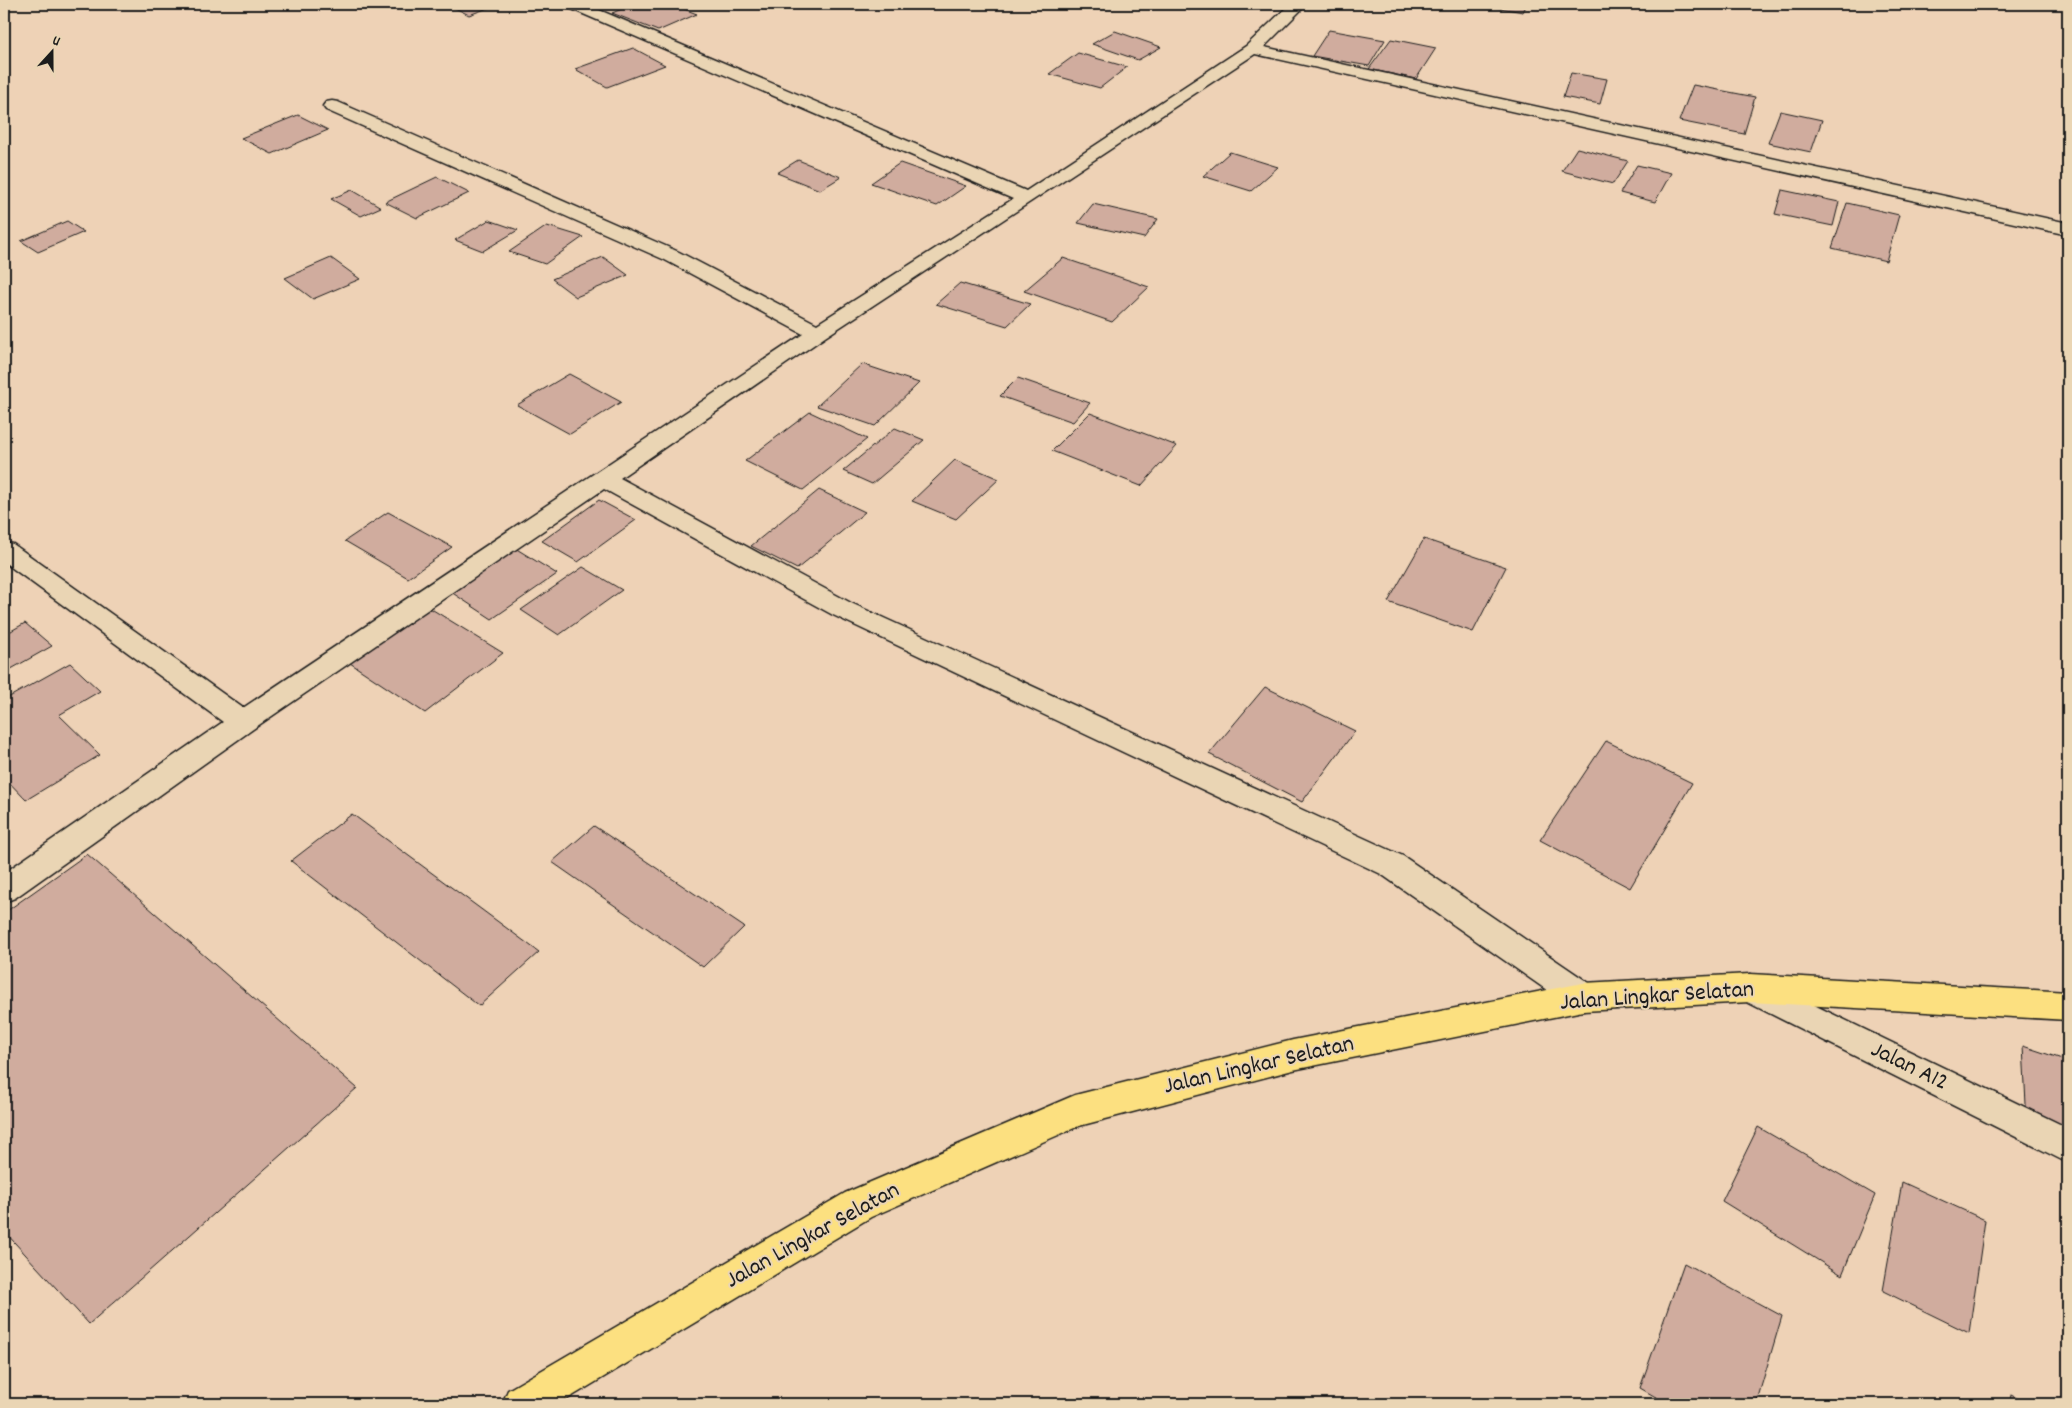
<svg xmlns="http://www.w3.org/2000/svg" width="2072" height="1408" viewBox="0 0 2072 1408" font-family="Dekko,sans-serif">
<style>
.building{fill:#d0ac9e;stroke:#1c1c1c}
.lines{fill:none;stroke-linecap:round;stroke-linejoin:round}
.minor-casing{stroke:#1c1c1c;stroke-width:3}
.highway-casing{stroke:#1c1c1c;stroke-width:3}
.minor{fill:#ead5b4;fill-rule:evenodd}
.highway{fill:#fce080;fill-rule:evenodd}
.labels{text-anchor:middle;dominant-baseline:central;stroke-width:4;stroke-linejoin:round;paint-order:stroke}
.near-street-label{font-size:24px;fill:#1c1c1c;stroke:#ead5b4}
</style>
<rect width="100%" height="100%" fill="#eed2b6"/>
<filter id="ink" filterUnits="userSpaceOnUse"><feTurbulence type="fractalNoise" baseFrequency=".02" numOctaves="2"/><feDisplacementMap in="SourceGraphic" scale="10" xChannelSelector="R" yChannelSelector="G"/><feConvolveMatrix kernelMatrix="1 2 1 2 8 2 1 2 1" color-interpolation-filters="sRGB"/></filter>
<g filter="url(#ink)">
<path class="building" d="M 447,4 L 499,4 L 469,15 Z
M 634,4 L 671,4 L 697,14 L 658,31 L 612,13 Z
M 1176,4 L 1207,4 L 1189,10 Z
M 1477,4 L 1527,4 L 1523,12 Z
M 1329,30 L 1385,40 L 1369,66 L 1312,56 Z
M 1115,31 L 1161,47 L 1138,60 L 1092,44 Z
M 1391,39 L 1436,48 L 1416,79 L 1369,69 Z
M 633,48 L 665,65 L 607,87 L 575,69 Z
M 1078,53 L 1127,67 L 1100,88 L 1049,74 Z
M 1571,73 L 1607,79 L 1600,104 L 1563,97 Z
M 1693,85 L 1755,97 L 1744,134 L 1679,121 Z
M 1780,111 L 1822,120 L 1811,152 L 1768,143 Z
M 298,115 L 328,130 L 272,154 L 241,138 Z
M 1577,148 L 1628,161 L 1613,184 L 1562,171 Z
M 1230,152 L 1278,167 L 1251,191 L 1203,176 Z
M 798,160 L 841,177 L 820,190 L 777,173 Z
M 900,163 L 966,186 L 937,206 L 871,183 Z
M 1637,165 L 1671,173 L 1655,202 L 1620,193 Z
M 437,177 L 469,193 L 417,218 L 385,202 Z
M 352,190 L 381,207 L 361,216 L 331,199 Z
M 1782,190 L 1839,202 L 1833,226 L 1775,214 Z
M 1847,203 L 1899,215 L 1886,261 L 1832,248 Z
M 1093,204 L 1158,219 L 1144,238 L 1078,223 Z
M 489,220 L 518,230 L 483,251 L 455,240 Z
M 67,221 L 84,232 L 38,252 L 21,241 Z
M 547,226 L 583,237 L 545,264 L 509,252 Z
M 603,257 L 628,275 L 576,297 L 552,279 Z
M 331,258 L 360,279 L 313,299 L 285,278 Z
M 1063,258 L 1149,287 L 1112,322 L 1024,291 Z
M 960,283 L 1030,304 L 1007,326 L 936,304 Z
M 862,364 L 919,383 L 875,426 L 817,406 Z
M 569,374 L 621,402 L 570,434 L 517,405 Z
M 1018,378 L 1090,403 L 1073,422 L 1000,396 Z
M 810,412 L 867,439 L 803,490 L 745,461 Z
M 1090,413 L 1177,446 L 1141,486 L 1052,451 Z
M 895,428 L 924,440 L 872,484 L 843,471 Z
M 955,460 L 999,479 L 956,519 L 912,501 Z
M 819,490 L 865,512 L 797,569 L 751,546 Z
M 599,500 L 636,520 L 578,562 L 542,541 Z
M 388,512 L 452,547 L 408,578 L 345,541 Z
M 1424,539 L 1506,567 L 1473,632 L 1388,602 Z
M 515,548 L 557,574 L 492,619 L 451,592 Z
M 583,567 L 622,590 L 559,635 L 521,610 Z
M 420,602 L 503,653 L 425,713 L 341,657 Z
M 25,623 L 52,646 L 4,673 L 4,635 Z
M 70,663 L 100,691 L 59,715 L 100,755 L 26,800 L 4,777 L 4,700 Z
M 1265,687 L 1355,731 L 1302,802 L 1209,754 Z
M 1606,741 L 1692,783 L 1630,888 L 1540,840 Z
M 352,814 L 539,952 L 479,1006 L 291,861 Z
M 594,826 L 744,927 L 703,967 L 552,862 Z
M 87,854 L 357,1088 L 89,1324 L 4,1231 L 4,913 Z
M 2023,1046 L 2068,1061 L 2068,1138 L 2027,1124 Z
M 1758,1127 L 1875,1195 L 1842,1275 L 1722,1201 Z
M 1902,1182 L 1985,1220 L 1969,1333 L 1883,1291 Z
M 1684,1263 L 1782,1316 L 1756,1404 L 1668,1404 L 1640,1388 Z
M 2011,1395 L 2028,1404 L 2009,1404 Z"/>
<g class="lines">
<defs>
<path id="minor" d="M 564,4 L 585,4 L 1026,191 L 1246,46 L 1290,4 L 1307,4 L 1264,47 L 2068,223 L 2068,235 L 1255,54 L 825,337 L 620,478 L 851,603 L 1403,856 L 1595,987 L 1599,997 L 1595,1007 L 1583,1011 L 1571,1007 L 1381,874 L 833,615 L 604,489 L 253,729 L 15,898 L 4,902 L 4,873 L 223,722 L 4,562 L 4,542 L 13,544 L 243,708 L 803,334 L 665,260 L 326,110 L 323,106 L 326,102 L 332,101 L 338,102 L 679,252 L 817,324 L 1013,199 L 567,7 Z
M 1750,974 L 2068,1128 L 2068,1163 L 1739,998 L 1734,988 L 1739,978 Z"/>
<path id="highway" d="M 1750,974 L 2068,992 L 2068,1020 L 1750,1002 L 1583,1011 L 1293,1070 L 1079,1126 L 871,1217 L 559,1404 L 502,1404 L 508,1390 L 845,1193 L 1075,1095 L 1293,1040 L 1583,983 Z"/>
</defs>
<use href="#minor" class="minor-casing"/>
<use href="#highway" class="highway-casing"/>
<use href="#minor" class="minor"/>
<use href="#highway" class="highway"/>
</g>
</g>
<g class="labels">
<g class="near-street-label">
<text transform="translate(1657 997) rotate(-4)">Jalan Lingkar Selatan</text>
<text transform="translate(1259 1066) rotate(-13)">Jalan Lingkar Selatan</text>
<text transform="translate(1909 1067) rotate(26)">Jalan A12</text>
<text transform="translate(813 1236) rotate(-29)">Jalan Lingkar Selatan</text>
</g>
</g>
<rect width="2072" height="1408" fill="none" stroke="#ead5b4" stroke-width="20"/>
<rect x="10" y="10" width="2052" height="1388" fill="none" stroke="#1c1c1c" stroke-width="2" filter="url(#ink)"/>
<g transform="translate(52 52) rotate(21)" stroke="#ead5b4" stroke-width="4" paint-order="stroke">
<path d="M0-4L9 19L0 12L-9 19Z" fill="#1c1c1c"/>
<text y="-8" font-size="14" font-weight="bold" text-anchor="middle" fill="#1c1c1c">U</text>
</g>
</svg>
